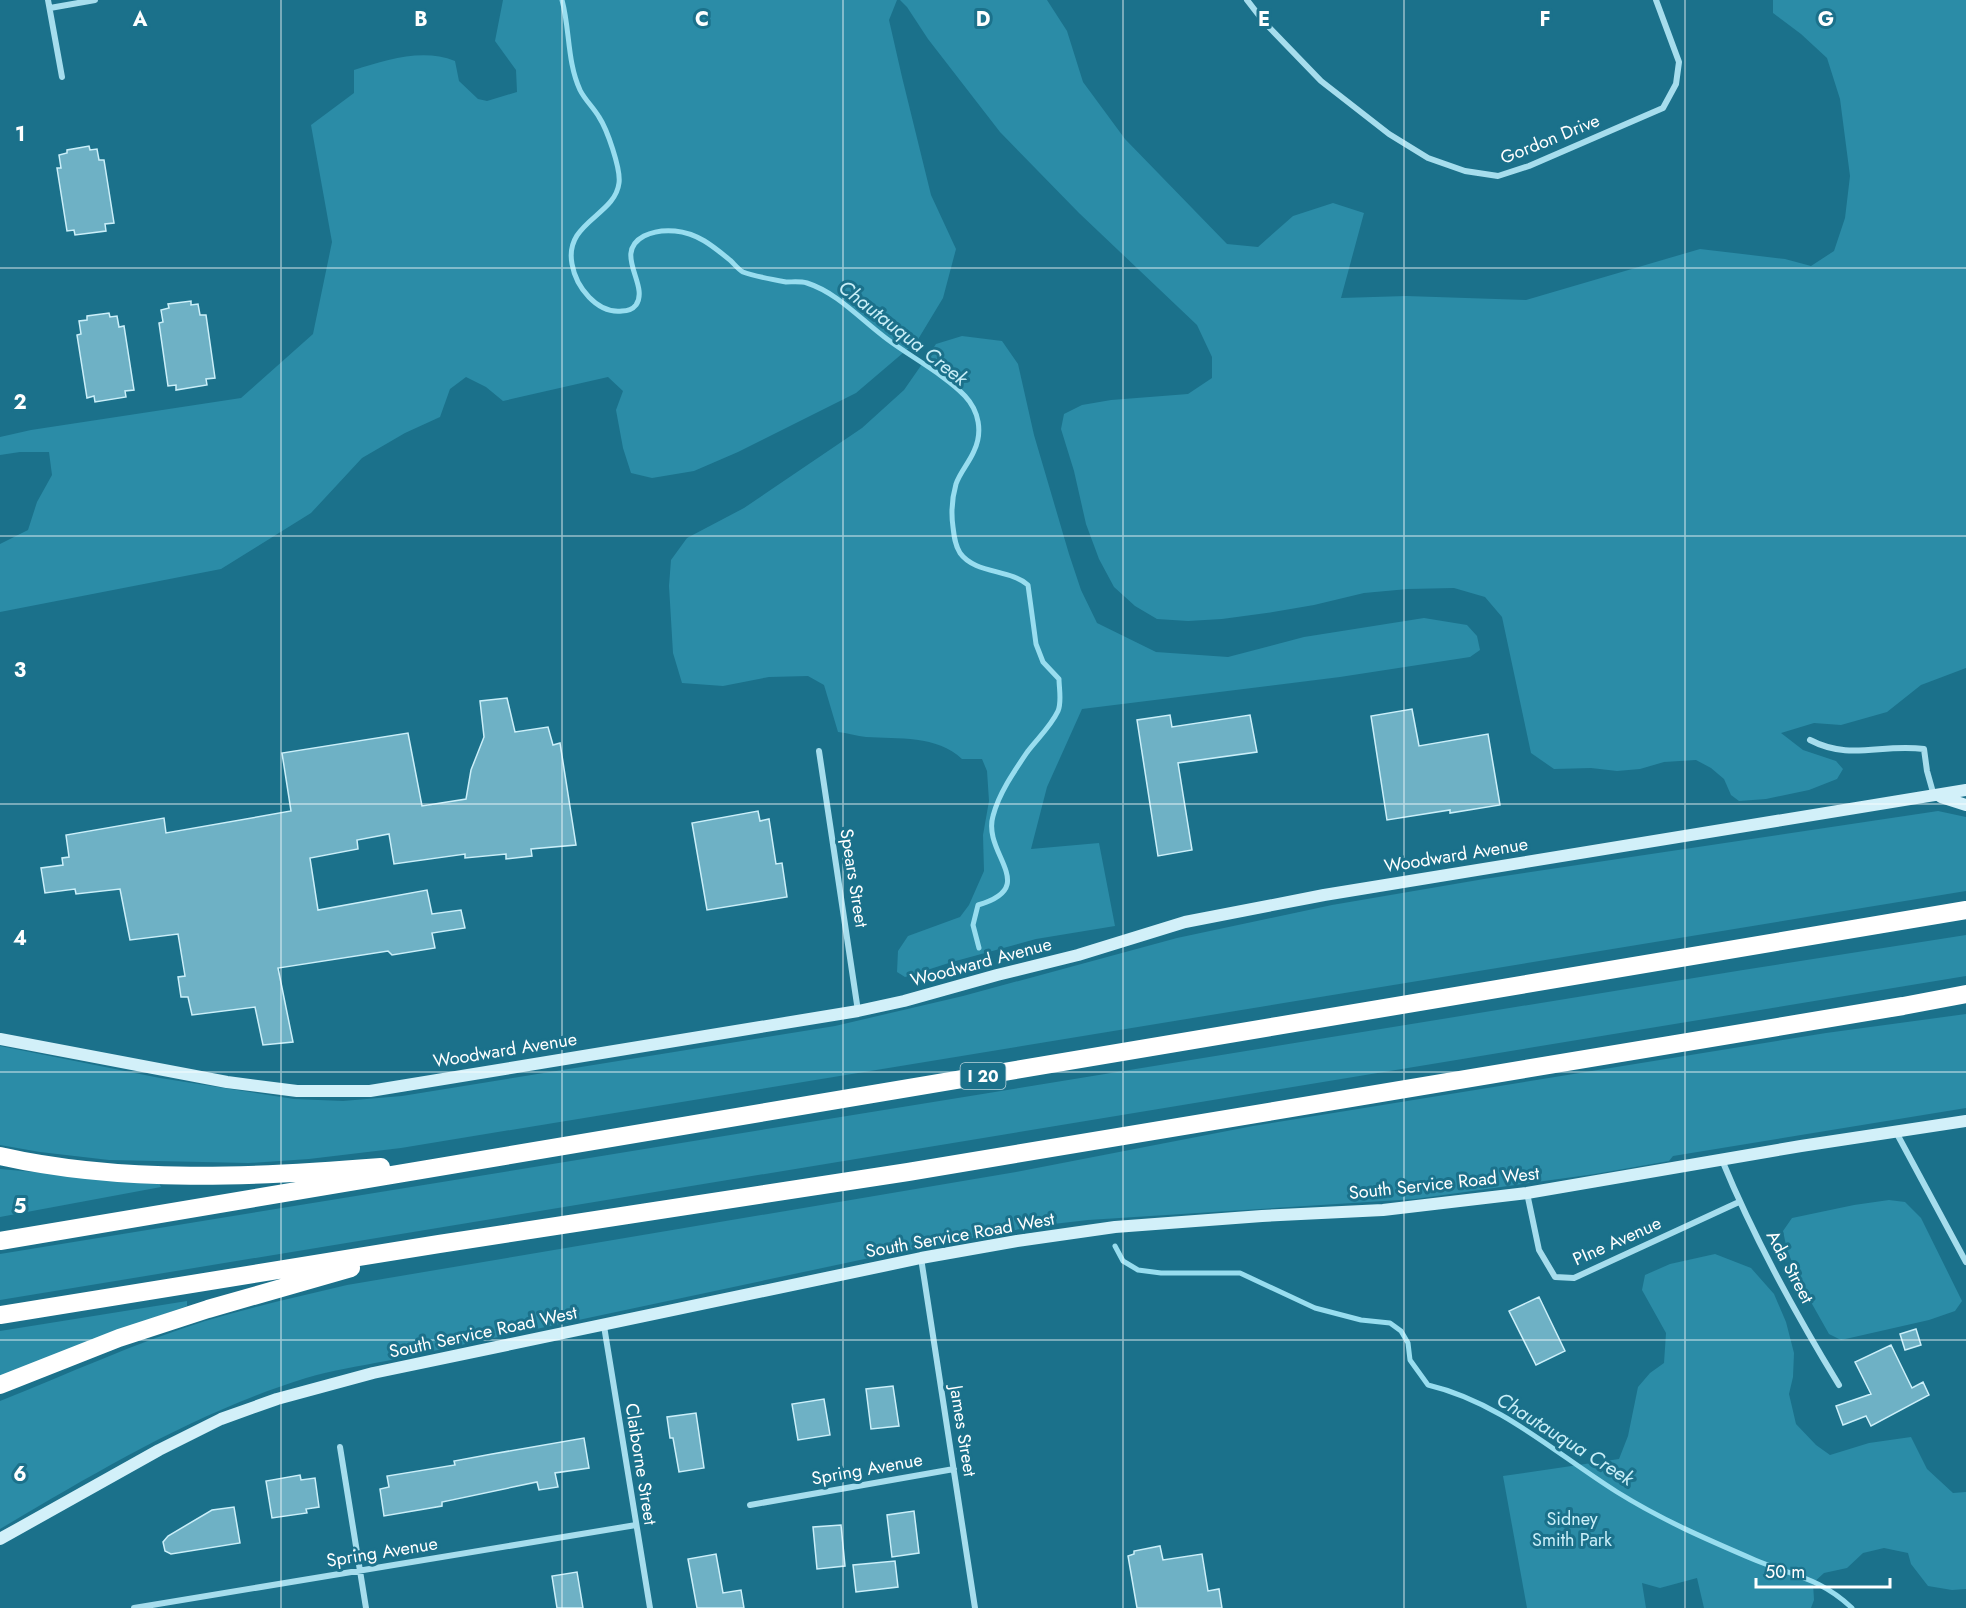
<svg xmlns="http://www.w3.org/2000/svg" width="1966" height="1608" viewBox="0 0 1966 1608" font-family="Jost,sans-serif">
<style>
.green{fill:#2b8ca7}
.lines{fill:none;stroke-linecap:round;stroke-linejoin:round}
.stream{stroke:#98ddef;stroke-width:5}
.building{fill:#6eb1c5;stroke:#cbeff9;stroke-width:1.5}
.minor{stroke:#a6dded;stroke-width:6}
.secondary{stroke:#d2f0f9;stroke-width:12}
.motorway{stroke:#fff;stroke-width:18}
.grid{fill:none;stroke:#fff;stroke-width:1.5;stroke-opacity:0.55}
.labels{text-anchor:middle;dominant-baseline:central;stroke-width:6;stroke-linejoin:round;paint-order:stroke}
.shield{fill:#1b718b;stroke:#bbd4dc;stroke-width:1.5}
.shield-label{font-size:16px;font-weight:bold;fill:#fff}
.street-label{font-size:18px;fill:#fff;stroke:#1b718b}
.park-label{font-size:18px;fill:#cbeff9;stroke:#1b718b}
.water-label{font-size:20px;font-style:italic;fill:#c8eef7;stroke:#1b718b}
.grid-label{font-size:20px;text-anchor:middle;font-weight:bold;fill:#fff;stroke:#1b718b;stroke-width:6;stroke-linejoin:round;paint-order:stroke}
</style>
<rect width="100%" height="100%" fill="#1b718b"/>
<path class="green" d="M 503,0 L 897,0 L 889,20 L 902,77 L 931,195 L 956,249 L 943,298 L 917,341 L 856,393 L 738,452 L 694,471 L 652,478 L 631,473 L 623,448 L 616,410 L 623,391 L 608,377 L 503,401 L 486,387 L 466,377 L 450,389 L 440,417 L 405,433 L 362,458 L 311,513 L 221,569 L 0,612 L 0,544 L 28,530 L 37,502 L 52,475 L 49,452 L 20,452 L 0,455 L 0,437 L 31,430 L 241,398 L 313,334 L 332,242 L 311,125 L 354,93 L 354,70 C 387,60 422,48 455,61 L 459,81 L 478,99 L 487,101 L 517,92 L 516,70 L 495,41 Z
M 900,0 L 1047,0 L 1067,31 L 1083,82 L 1125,139 L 1227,244 L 1258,247 L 1293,216 L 1333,203 L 1364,213 L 1341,298 L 1406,296 L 1526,300 L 1700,249 L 1785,259 L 1811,266 L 1834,251 L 1845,218 L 1850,176 L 1840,99 L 1827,58 L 1801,34 L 1773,13 L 1773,0 L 1966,0 L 1966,668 L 1921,685 L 1887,712 L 1841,725 L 1814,723 L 1781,733 L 1803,750 L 1836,761 L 1843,769 L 1837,779 L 1809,790 L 1766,799 L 1739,801 L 1731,795 L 1724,779 L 1711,768 L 1696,760 L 1664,762 L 1640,769 L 1617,771 L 1591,768 L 1554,769 L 1531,753 L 1502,617 L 1485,597 L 1454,588 L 1408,589 L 1364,593 L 1314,605 L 1273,612 L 1222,619 L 1188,621 L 1157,619 L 1135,606 L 1114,587 L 1099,559 L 1086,524 L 1074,471 L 1061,429 L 1064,414 L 1082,405 L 1111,400 L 1188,394 L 1212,378 L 1212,357 L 1197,325 L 1079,213 L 1000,132 L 928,39 L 907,7 Z
M 962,336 L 1002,341 L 1018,364 L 1034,435 L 1069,554 L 1081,590 L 1097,623 L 1156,652 L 1228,657 L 1304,637 L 1424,618 L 1467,625 L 1477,636 L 1480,650 L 1470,657 L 1340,677 L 1082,709 L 1047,787 L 1031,849 L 1099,843 L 1115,926 L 1036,939 L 952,962 L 905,977 L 897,972 L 898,951 L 908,936 L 960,917 L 969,905 L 984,871 L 983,835 L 989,801 L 987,771 L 982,759 L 962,759 C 937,735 898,739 866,737 C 857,736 847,733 838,732 L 824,685 L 808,676 L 769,677 L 723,686 L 682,683 L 673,653 L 669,586 L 671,560 L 687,538 L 744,508 L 862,428 L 904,390 L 936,344 Z
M 1938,811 L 1966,817 L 1966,891 L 401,1148 L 309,1159 L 249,1163 L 109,1160 L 40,1152 L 0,1145 L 0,1046 L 160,1078 L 294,1099 L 343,1101 L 402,1096 L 835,1026 L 963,996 L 1177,938 L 1332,905 L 1484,879 Z
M 1966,935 L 1966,976 L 0,1300 L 0,1254 L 1743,970 Z
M 1966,1014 L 1966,1108 L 1673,1156 L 1669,1161 L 1595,1174 L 1415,1199 L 1088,1220 L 1036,1226 L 888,1254 L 386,1361 C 360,1366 332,1370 306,1378 C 196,1412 98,1471 0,1529 L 0,1401 C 68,1374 135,1343 205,1321 C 252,1307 300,1296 347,1285 L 1016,1172 L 1253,1126 L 1826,1033 Z
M 0,1169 L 159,1183 L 161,1187 L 0,1217 Z
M 1889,1200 L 1905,1202 L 1921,1218 L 1962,1301 L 1955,1311 L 1929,1320 L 1841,1340 L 1829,1334 L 1803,1288 L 1787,1250 L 1783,1231 L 1792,1218 L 1854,1205 Z
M 1715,1254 L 1751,1268 L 1774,1294 L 1786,1322 L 1794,1353 L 1793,1377 L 1789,1394 L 1796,1424 L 1816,1445 L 1830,1455 L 1869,1443 L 1911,1437 L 1927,1469 L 1953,1493 L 1966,1492 L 1966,1589 L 1952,1590 L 1928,1586 L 1911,1564 L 1908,1553 L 1884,1548 L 1863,1553 L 1847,1568 L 1824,1573 L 1813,1583 L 1814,1600 L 1811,1608 L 1704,1608 L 1697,1578 L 1660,1588 L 1642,1583 L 1646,1608 L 1527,1608 L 1503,1476 L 1619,1459 L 1628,1436 L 1638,1387 L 1650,1373 L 1664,1363 L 1666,1333 L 1642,1290 L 1645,1275 L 1670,1264 Z
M 187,1301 L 187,1306 L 97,1338 L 0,1378 L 0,1331 Z"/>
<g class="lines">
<path class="stream" d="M 562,0 C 570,29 567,62 580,90 C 585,100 593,107 599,117 C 607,129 621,169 619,183 C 615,216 564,222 572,264 C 576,287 597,314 622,311 C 628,311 632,310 636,305 C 650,285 612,253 644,236 C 654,231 664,230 675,231 C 698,233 714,247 731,261 C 735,265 739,270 743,272 C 753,276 775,280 786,282 C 793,282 800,281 807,283 C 838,293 861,320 887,339 C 911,357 945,375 965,396 C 979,411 983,432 974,451 C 969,463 960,472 956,484 C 952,498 951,513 953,527 C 954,536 955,545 960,553 C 975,574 1010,569 1028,585 L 1036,644 L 1043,662 L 1059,679 C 1059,688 1062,702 1058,711 C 1051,726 1038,738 1028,751 C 1015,770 999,793 993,816 C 982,854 1041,887 978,905 L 973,925 L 979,948
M 1115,1246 L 1123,1261 L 1138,1270 L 1161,1273 L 1240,1273 L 1315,1308 L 1361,1320 L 1390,1323 L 1401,1331 L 1408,1343 L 1410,1360 L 1428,1385 C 1500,1402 1555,1453 1617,1492 C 1662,1520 1706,1539 1755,1560 C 1794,1576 1820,1578 1852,1608"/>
</g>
<path class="building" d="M 89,146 L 90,150 L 97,149 L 99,160 L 104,160 L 114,223 L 105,224 L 106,231 L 75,235 L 74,230 L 67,231 L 57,168 L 61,168 L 59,155 L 67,153 L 67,150 Z
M 191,301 L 191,305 L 198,304 L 200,315 L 206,315 L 215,378 L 206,379 L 207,385 L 176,390 L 176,385 L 168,386 L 159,323 L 163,322 L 161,310 L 169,308 L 168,304 Z
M 109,313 L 110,317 L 117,316 L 119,327 L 124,326 L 134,390 L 125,391 L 126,397 L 95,402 L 94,396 L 87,398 L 77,335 L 81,334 L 79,321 L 87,320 L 87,316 Z
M 507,698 L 515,732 L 548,727 L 553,745 L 560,743 L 576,845 L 531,849 L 532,856 L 506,859 L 506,854 L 465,858 L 465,854 L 394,864 L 389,834 L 357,840 L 358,849 L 310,858 L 318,910 L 427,890 L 432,914 L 461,910 L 465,928 L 432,933 L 435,948 L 392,955 L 388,951 L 278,968 L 293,1042 L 263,1045 L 255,1007 L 192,1015 L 188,997 L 181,997 L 178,977 L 185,976 L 178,934 L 130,940 L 120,889 L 76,894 L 75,889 L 45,893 L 41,868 L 63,865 L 62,858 L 69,857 L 66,835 L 164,818 L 166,833 L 291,811 L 282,753 L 408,733 L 422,806 L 466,799 L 471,770 L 484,737 L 480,701 Z
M 1412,709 L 1419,746 L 1488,734 L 1500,805 L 1450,813 L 1450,810 L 1387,820 L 1371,716 Z
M 1170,715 L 1172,727 L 1250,715 L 1257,752 L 1178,763 L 1192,850 L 1158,856 L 1137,720 Z
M 758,811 L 760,821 L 769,819 L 776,864 L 782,863 L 787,897 L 707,910 L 692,823 Z
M 1539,1297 L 1565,1351 L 1536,1365 L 1509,1311 Z
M 1916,1329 L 1921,1345 L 1905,1350 L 1900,1334 Z
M 1891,1345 L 1912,1388 L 1923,1382 L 1929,1395 L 1871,1426 L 1866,1416 L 1843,1425 L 1836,1406 L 1871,1394 L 1855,1362 Z
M 893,1386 L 899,1426 L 871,1429 L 866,1389 Z
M 824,1399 L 830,1435 L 798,1440 L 792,1404 Z
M 696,1413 L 704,1468 L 679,1472 L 673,1438 L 670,1438 L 667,1417 Z
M 584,1438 L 589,1468 L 555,1473 L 558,1487 L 539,1490 L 537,1482 L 442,1502 L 442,1506 L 384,1516 L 380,1489 L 389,1487 L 387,1476 L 455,1465 L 454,1461 L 492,1454 Z
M 300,1475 L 301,1480 L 315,1478 L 319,1507 L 306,1509 L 307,1513 L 272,1518 L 266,1481 Z
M 234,1507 L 240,1543 L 171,1554 L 165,1551 L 163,1542 L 168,1536 L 212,1510 Z
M 914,1511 L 919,1553 L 892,1557 L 887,1515 Z
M 841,1525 L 845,1566 L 817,1569 L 813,1527 Z
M 1160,1546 L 1163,1560 L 1202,1554 L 1208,1591 L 1219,1589 L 1222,1608 L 1137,1608 L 1128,1556 L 1134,1554 L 1134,1551 Z
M 716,1554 L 723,1593 L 741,1590 L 744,1608 L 697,1608 L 688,1559 Z
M 895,1561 L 898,1587 L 856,1592 L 853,1565 Z
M 577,1572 L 583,1608 L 557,1608 L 552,1576 Z"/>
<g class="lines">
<path class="minor" d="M 48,0 L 62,77
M 1247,0 L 1264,22 L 1321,81 L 1389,134 L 1428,158 L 1465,171 L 1498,176 L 1529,166 L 1663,108 L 1676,84 L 1679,62 L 1656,0
M 50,8 L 95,0
M 1810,740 C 1850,761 1882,743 1924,749 L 1927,771 L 1934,796
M 819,751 L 858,1011
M 1896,1132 L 1966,1262
M 1722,1160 C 1754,1238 1795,1313 1839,1385
M 1527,1193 L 1539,1250 L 1555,1277 L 1574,1278 L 1739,1202
M 921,1258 L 975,1608
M 604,1326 L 650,1608
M 340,1447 L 366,1608
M 750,1505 L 954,1469
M 134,1608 L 636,1525"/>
<path class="secondary" d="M 1941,797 L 1966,805
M 0,1039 L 227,1082 L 297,1091 L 370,1091 L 858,1011 L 904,1001 L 997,975 L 1078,955 L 1185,922 L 1324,895 L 1966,790
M 0,1539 L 159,1450 L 221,1419 L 277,1399 L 373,1373 L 921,1258 L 1017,1241 L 1115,1227 L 1262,1216 L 1383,1210 L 1527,1193 L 1801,1146 L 1966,1121"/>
<path class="motorway" d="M 0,1156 C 123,1184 257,1177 381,1167
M 0,1241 L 1966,910
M 0,1315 L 439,1244 L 908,1172 L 1903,1006 L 1966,994
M 0,1385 L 119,1338 L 208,1309 L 351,1268"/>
</g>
<path class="grid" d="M 281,0 L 281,1608M 562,0 L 562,1608M 843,0 L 843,1608M 1123,0 L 1123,1608M 1404,0 L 1404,1608M 1685,0 L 1685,1608M 0,268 L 1966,268M 0,536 L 1966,536M 0,804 L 1966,804M 0,1072 L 1966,1072M 0,1340 L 1966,1340"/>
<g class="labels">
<rect class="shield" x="960.5" y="1063" width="45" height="26" rx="4.5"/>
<g class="shield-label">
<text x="983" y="1076">I 20</text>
</g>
<g class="street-label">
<text transform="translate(1550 139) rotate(-22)">Gordon Drive</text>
<text transform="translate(1456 855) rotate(-9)">Woodward Avenue</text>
<text transform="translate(854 878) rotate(81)">Spears Street</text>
<text transform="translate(981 962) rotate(-15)">Woodward Avenue</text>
<text transform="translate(505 1050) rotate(-9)">Woodward Avenue</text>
<text transform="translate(1444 1183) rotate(-6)">South Service Road West</text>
<text transform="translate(960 1235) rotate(-10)">South Service Road West</text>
<text transform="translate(1617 1241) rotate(-24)">PIne Avenue</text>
<text transform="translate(1790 1267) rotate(62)">Ada Street</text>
<text transform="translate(483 1332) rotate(-12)">South Service Road West</text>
<text transform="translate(963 1431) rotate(81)">James Street</text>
<text transform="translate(641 1464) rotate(81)">Claiborne Street</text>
<text transform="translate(867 1469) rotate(-10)">Spring Avenue</text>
<text transform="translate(382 1552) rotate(-9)">Spring Avenue</text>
</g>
<g class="park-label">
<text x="1572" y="1519">Sidney<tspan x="1572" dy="21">Smith Park</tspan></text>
</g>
<g class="water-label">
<text transform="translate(903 333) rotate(38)">Chautauqua Creek</text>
<text transform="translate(1565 1439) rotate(32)">Chautauqua Creek</text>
</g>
</g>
<g class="grid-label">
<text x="140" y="26">A</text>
<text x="421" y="26">B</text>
<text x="702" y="26">C</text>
<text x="983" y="26">D</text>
<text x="1264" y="26">E</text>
<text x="1545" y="26">F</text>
<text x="1826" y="26">G</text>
<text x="20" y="141">1</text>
<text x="20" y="409">2</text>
<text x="20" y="677">3</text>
<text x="20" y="945">4</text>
<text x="20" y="1213">5</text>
<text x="20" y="1481">6</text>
</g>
<path d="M1756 1578v9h134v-9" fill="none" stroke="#ffffff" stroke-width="3"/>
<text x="1765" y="1578" font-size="18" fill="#ffffff" stroke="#1b718b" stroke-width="4.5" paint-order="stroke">50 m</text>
</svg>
